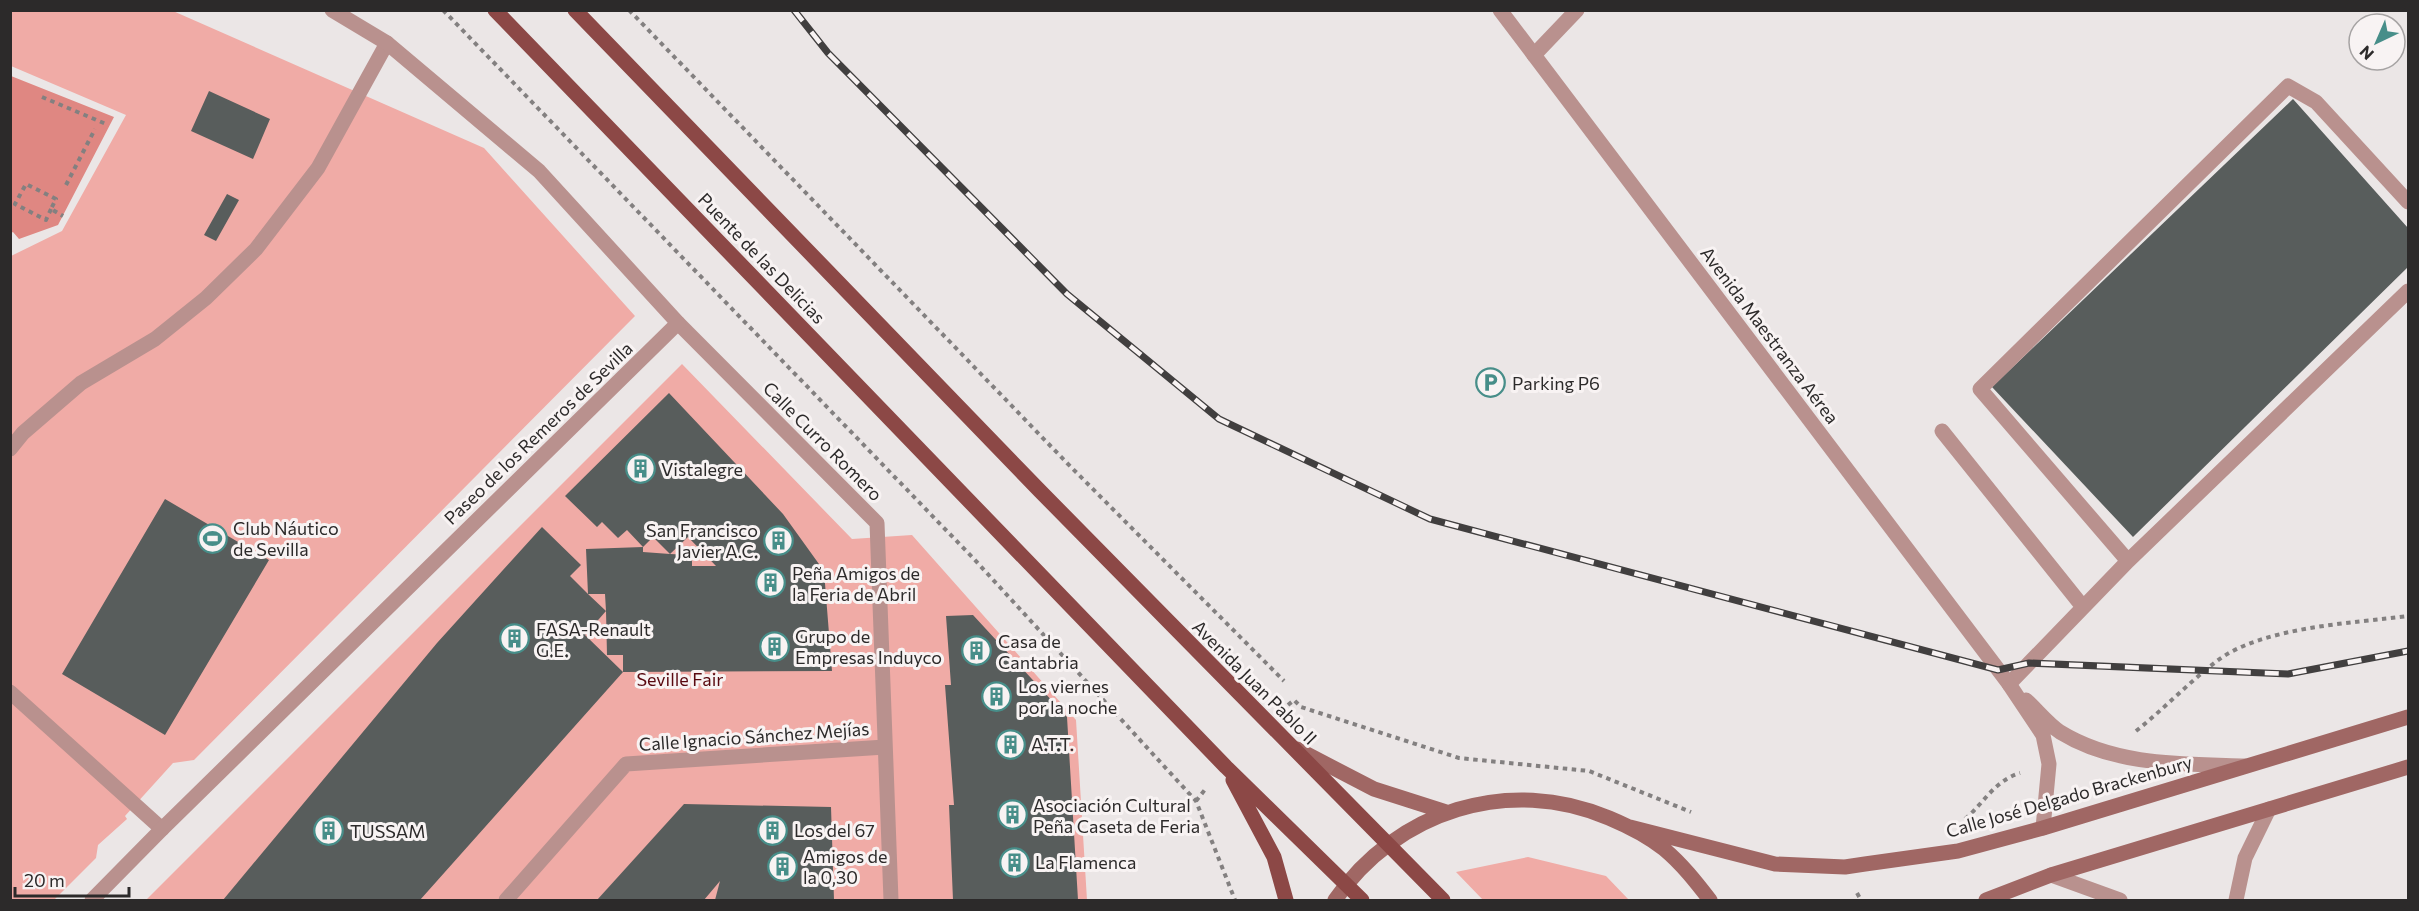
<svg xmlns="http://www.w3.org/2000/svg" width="2419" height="911" viewBox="0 0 2419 911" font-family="Commissioner,sans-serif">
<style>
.green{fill:#f0aba6}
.water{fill:#df8782}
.building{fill:#585d5c;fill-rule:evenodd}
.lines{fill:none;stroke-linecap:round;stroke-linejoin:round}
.path{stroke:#838080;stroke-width:4;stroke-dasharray:4.5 4.5;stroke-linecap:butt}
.service{stroke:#b9918e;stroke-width:15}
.pedestrian{stroke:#b9918e;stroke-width:15}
.minor{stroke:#b9918e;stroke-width:15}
.secondary{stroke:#a06764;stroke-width:15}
.primary{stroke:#8c4846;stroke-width:15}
.rail-casing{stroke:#413f3f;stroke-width:7}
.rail{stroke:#f8f3f3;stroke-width:4.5;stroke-dasharray:14;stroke-linecap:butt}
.labels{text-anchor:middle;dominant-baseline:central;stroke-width:6;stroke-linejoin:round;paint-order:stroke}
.street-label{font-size:18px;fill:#2c2a2a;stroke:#f8f3f3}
.poi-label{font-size:18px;fill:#2c2a2a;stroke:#f8f3f3;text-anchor:start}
.park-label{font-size:18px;fill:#590910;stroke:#f8f3f3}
</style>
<rect width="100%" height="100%" fill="#ebe6e6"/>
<path class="green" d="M 10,11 L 173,11 L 484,148 L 635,316 L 194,760 L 173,763 L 125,816 L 127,819 L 98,845 L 96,858 L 54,900 L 11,900 L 11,256 L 62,231 L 126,115 L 11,66 Z
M 682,364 L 852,539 L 912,535 L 1076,720 L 1087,900 L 146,900 Z
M 1528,857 L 1606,876 L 1629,900 L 1483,900 L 1456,872 Z"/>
<path class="water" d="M 11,76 L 114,117 L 58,225 L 19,239 L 13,232 L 11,233 Z"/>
<path class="building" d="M 209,91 L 270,119 L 253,159 L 191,131 Z
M 2293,99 L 2408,228 L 2408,267 L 2133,537 L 1992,387 Z
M 227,194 L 239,200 L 216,241 L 204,235 Z
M 669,393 L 783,514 L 824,571 L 832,671 L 623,672 L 623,655 L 607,655 L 606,611 L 585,635 L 623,672 L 420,900 L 223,900 L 437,643 L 542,527 L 581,565 L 570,576 L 588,594 L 586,549 L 643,547 L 643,552 L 670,554 L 692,555 L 692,566 L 716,566 L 688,537 L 670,554 L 653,537 L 643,547 L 627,530 L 618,538 L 602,522 L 597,527 L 565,496 ZM 588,594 L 605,594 L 606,611 Z
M 165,499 L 269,560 L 165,735 L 62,674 Z
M 973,615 L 1067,717 L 1078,900 L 953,900 L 949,805 L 954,805 L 945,685 L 951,685 L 946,616 Z
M 684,804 L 831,807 L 834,900 L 715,900 L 720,881 L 704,900 L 597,900 Z"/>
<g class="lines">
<path class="path" d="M 443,10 L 974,559 L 1196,801 L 1235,900
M 629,10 L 1067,463 L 1284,681
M 42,97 L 106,124
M 66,185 L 95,129
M 51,209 L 46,220 L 15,204 L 26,184 L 56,199 L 51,209 L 63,216
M 1288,705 L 1294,700 L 1301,707 L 1459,758 L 1589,771 L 1691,812
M 2136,731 C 2164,709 2189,682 2217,661 C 2261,627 2353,623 2408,616
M 1196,801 L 1207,787
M 1965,819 C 1984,803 1994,781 2020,773
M 1857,893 L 1861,900"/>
<path class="service" d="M 1534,55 L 1577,10
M 1942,431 L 2083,607
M 10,449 L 23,433 L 81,383 L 155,339 L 206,298 L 256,249 L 318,168 L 387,43
M 2128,561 L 1980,389 L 2288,86 L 2316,102 L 2408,202
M 2009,684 L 2128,561 L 2408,291
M 10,692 L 162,829"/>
<path class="pedestrian" d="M 678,323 L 877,523 L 891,900
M 506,900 L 626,764 L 885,747"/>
<path class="minor" d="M 1500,10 L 2009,684 L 2043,735 L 2049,764 L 2043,828
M 2026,700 C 2037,710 2048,724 2060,732 C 2115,766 2182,764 2245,766
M 2051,875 L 2120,900
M 92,900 L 162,829 L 678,323 L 539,171 L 387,43 L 332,10
M 2236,900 L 2245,858 L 2269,809"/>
<path class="secondary" d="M 1297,749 L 1374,789 L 1446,812
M 1630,827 L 1775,864 L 1845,867 L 1865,864 L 1958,851 L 2043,828 L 2408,717
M 1335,900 C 1396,811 1509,775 1609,818 C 1628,826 1648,836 1664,849 C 1682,864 1696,882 1710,900
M 1986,900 L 2051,875 L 2408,767"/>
<path class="primary" d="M 495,10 L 1226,767 L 1362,900
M 575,10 L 1040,491 L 1443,900
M 1233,780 L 1274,857 L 1286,900"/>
<defs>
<path id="rail" d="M 794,10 L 828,53 L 1067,294 L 1219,419 L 1430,519 L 1998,670 L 2029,663 L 2288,674 L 2408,651"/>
</defs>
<use href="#rail" class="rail-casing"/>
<use href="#rail" class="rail"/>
</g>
<defs>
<symbol id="parking-ring" viewBox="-11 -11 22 22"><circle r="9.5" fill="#f8f3f3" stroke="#478e89" stroke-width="1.5"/><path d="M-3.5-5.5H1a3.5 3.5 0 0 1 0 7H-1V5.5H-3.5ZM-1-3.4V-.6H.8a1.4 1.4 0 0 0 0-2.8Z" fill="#478e89"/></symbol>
<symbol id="building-ring" viewBox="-11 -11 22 22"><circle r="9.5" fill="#f8f3f3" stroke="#478e89" stroke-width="1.5"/><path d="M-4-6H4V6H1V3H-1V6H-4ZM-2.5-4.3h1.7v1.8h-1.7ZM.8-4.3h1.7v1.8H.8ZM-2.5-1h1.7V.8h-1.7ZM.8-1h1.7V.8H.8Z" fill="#478e89"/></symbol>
<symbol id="stadium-ring" viewBox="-11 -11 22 22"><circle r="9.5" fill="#f8f3f3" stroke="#478e89" stroke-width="1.5"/><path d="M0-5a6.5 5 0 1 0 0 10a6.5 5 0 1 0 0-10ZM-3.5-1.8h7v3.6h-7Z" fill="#478e89"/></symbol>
</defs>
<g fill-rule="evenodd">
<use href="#parking-ring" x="1474" y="366" width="33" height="33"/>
<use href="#building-ring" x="624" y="452" width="33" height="33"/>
<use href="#stadium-ring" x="196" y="522" width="33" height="33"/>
<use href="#building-ring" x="762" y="524" width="33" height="33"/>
<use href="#building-ring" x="754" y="566" width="33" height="33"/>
<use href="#building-ring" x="498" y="622" width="33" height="33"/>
<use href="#building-ring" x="758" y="630" width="33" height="33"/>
<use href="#building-ring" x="960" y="634" width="33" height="33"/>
<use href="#building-ring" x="980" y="680" width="33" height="33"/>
<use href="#building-ring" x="994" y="728" width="33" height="33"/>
<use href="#building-ring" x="996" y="798" width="33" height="33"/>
<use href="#building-ring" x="756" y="814" width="33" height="33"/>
<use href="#building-ring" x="312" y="814" width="33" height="33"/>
<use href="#building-ring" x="998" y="846" width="33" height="33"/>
<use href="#building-ring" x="766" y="850" width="33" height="33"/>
</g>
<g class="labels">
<g class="street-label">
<text transform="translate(762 258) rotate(46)">Puente de las Delicias</text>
<text transform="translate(1770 335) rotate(53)">Avenida Maestranza Aérea</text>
<text transform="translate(538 433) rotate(-44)">Paseo de los Remeros de Sevilla</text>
<text transform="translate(823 441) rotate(45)">Calle Curro Romero</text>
<text transform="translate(1255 682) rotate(45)">Avenida Juan Pablo II</text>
<text transform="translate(754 736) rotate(-4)">Calle Ignacio Sánchez Mejías</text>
<text transform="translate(2069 796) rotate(-16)">Calle José Delgado Brackenbury</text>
</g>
<g class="poi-label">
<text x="1512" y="383">Parking P6</text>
<text x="661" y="469">Vistalegre</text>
<text x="233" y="528">Club Náutico<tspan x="233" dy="21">de Sevilla</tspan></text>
<text x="758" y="530" text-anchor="end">San Francisco<tspan x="758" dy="21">Javier A.C.</tspan></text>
<text x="792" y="573">Peña Amigos de<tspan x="792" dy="21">la Feria de Abril</tspan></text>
<text x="536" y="629">FASA-Renault<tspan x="536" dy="21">G.E.</tspan></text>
<text x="795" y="636">Grupo de<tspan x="795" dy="21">Empresas Induyco</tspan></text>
<text x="998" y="641">Casa de<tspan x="998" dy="21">Cantabria</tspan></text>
<text x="1018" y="686">Los viernes<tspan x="1018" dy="21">por la noche</tspan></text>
<text x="1031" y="744">A.T.T.</text>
<text x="1033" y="805">Asociación Cultural<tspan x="1033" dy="21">Peña Caseta de Feria</tspan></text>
<text x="794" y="830">Los del 67</text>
<text x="350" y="831">TUSSAM</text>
<text x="803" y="856">Amigos de<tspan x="803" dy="21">la 0,30</tspan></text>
<text x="1035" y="862">La Flamenca</text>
</g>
<g class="park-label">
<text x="680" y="679">Seville Fair</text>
</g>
</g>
<rect width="2419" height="911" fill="none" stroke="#2c2a2a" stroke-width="24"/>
<g transform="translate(2377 42) rotate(224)"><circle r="28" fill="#f8f3f3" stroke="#a6a3a3" stroke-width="1.5"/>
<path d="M0-4.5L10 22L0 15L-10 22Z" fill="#478e89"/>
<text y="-9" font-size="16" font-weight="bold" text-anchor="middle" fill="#2c2a2a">N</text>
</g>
<path d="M15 887v9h114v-9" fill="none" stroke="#2c2a2a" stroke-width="3"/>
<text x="24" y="887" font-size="18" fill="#2c2a2a" stroke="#f8f3f3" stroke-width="4.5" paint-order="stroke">20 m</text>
</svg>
